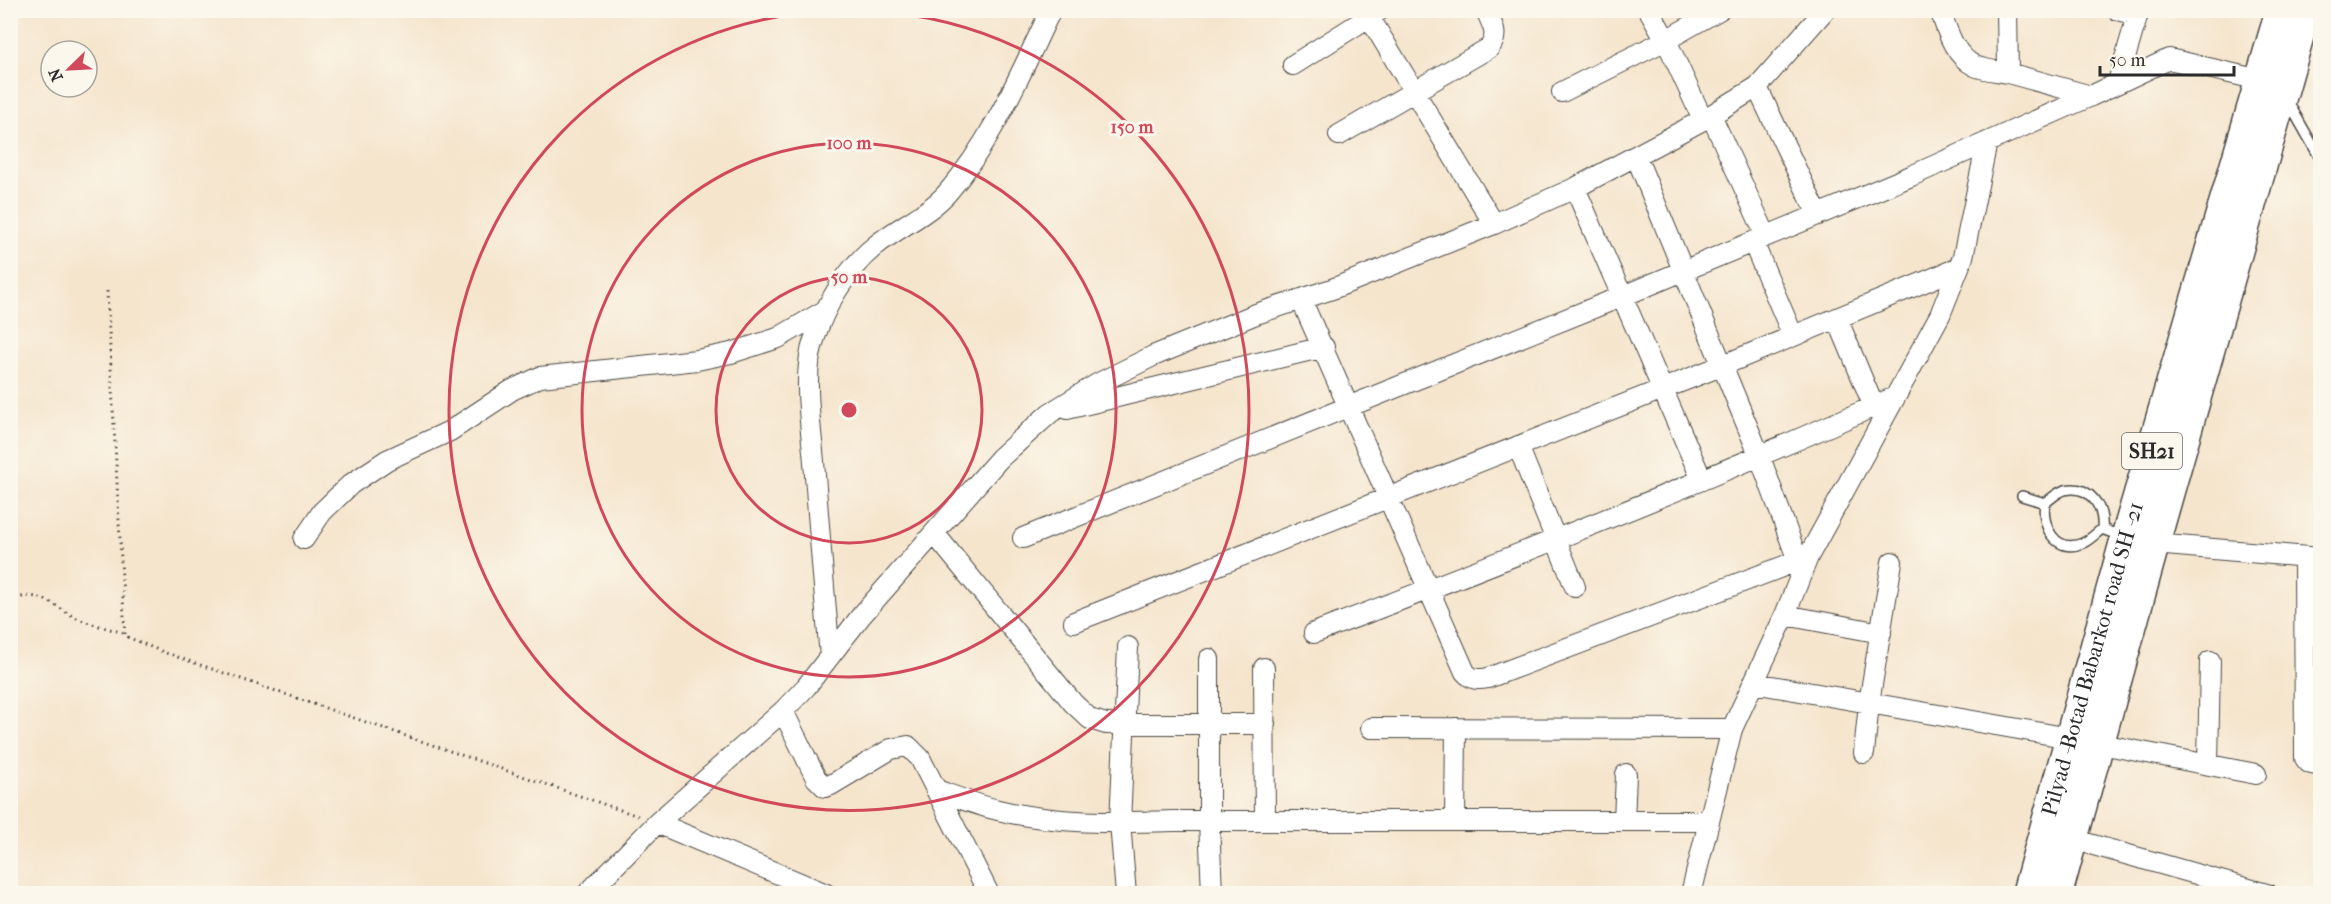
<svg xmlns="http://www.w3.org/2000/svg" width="2331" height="904" viewBox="0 0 2331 904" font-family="'IM FELL French Canon',serif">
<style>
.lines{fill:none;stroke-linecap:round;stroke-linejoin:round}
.lane-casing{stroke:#494743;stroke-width:12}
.street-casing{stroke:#494743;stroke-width:22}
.primary-casing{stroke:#494743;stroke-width:33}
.path{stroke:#494743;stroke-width:3;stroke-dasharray:1.5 4.5;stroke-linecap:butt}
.lane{stroke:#fff;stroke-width:9}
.street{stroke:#fff;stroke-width:20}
.primary{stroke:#fff;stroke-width:30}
.ring{fill:none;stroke:#d1495b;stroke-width:3}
.labels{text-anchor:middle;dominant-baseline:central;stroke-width:6;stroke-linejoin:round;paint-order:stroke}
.shield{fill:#fbf7ec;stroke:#696865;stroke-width:1.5}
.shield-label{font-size:21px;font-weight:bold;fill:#2b2b2b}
.street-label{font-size:22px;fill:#2b2b2b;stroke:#fbf7ec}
.centre{fill:#d1495b;stroke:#fbf7ec;stroke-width:3}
.ring-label{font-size:18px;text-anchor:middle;font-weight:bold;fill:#d1495b;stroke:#fbf7ec;stroke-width:6;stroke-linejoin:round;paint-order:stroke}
</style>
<rect width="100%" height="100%" fill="#fbf7ec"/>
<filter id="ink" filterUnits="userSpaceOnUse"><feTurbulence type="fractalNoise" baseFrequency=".0167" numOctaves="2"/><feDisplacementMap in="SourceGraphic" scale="12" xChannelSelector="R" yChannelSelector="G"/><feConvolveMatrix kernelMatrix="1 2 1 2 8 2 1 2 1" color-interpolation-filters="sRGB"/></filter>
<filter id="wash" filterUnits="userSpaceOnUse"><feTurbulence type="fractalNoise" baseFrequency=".008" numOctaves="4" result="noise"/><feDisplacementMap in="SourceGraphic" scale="24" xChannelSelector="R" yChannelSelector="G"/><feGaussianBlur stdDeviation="1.35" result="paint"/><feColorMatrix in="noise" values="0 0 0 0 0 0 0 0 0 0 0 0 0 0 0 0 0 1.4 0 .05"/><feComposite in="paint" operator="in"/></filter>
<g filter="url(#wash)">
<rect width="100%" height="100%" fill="#f5e5cd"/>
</g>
<g filter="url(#ink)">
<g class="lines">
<defs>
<path id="lane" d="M 2287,100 L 2320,158
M 2022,496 L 2045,503 C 2051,499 2057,492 2065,490 C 2090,484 2104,507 2102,529
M 2045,503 C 2041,525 2055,555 2083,543 C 2090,540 2096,533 2102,529 L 2121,536"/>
<path id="street" d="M 1365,10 L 1494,224
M 1649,10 L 1666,40 L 1703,120
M 1940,10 C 1947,30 1954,56 1975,66 C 1984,70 1998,71 2008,73
M 2007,10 L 2008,73 L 2091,96
M 2117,10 L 2138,15
M 1293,65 L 1380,10
M 2118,82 L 2139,10
M 1757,87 L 1818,215
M 1562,92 L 1666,40 L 1719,10
M 1711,115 L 1766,236
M 1339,135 L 1489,48 C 1500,35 1492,25 1486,10
M 1636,156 L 1760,457 L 1798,561
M 1575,188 L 1702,480
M 1753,242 L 1793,336
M 1301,299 L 1465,672 C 1472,680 1478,680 1488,678 L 1808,557
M 1837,318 L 1874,407
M 1067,409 L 1324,347
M 1518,446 L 1575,587
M 934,533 L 1073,703 L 1090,719 L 1106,724 L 1265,724
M 1023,538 L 1623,296 L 1911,176 L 2091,96 L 2169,59 L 2260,80
M 304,539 L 322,512 L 351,484 L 387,460 L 450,431 L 512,390 L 540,377 L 697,360 L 731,353 L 778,338 L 826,310
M 2154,544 L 2320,558
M 2304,557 L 2305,758 C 2309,765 2313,765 2320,764
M 1785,615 L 1881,633
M 1074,622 L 1721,366 L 1958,268
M 1314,633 C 1510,559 1704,482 1895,397
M 830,656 C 824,591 819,527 814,462 C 811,426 802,374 814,340 C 824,306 848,268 875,246 C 898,227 929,214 948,192 C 993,140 1021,72 1051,10
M 1209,659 L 1209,821 L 1212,894
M 1264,668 L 1265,821
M 1754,683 L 2070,738 L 2256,774
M 783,711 L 816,778 L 825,787 L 831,785 L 891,749 L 908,746 L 920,758 L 989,894
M 1371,728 L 1732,729
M 1864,753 L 1869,703 L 1892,562
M 2208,764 L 2210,661
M 936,790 C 956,797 977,805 998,810 C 1055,824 1115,823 1173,821 L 1709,821
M 1455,821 L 1456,728
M 1624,821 L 1626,774
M 657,823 L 826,894
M 2072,839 L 2267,894
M 587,894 L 657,823 L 783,711 L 806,687 L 861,616 L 1000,458 L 1050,413 L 1097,384 L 1153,356 L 1256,314 L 1332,289 L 1494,224 L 1575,188 L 1703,120 L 1757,87 L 1825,10
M 1126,894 L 1120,823 L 1128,647
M 1691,894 L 1732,729 L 1785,615 L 1808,557 L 1940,315 L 1963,257 L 1987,142"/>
<g id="primary">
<path id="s1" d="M 2027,894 L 2124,545 L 2281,10"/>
<path d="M 2057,894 L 2154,544 L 2306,10"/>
</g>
</defs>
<use href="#lane" class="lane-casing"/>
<use href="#street" class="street-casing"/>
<use href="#primary" class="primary-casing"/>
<path class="path" d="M 107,291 L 125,636 L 163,652 L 638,816
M 10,601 C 40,587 53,607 79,619 C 93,625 108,628 123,633"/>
<use href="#lane" class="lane"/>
<use href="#street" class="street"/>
<use href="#primary" class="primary"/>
</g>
</g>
<g class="ring">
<circle cx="849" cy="410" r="133"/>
<circle cx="849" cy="410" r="267"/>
<path d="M870 11A400 400 0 1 1 828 11"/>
</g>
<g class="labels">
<rect class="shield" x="2122" y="433" width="60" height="36" rx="4.5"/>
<g class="shield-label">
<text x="2152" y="451">SH21</text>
</g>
<g class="street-label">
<text stroke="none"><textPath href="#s1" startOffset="244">Pilyad -Botad Babarkot road SH -21</textPath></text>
</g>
</g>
<circle cx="849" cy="410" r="9" class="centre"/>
<g class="ring-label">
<text x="1132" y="133">150 m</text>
<text x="849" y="149">100 m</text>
<text x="849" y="283">50 m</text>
</g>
<rect width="2331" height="904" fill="none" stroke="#fbf7ec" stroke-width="36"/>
<g transform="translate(69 69) rotate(246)"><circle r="28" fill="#fbf7ec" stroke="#a8a59f" stroke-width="1.5"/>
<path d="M0-4.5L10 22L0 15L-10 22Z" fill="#d1495b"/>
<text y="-9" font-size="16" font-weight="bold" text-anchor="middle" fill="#2b2b2b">N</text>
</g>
<path d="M2100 66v9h134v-9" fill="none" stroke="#2b2b2b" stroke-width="3"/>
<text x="2109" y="66" font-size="18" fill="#2b2b2b" stroke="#fbf7ec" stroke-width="4.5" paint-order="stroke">50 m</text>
</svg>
